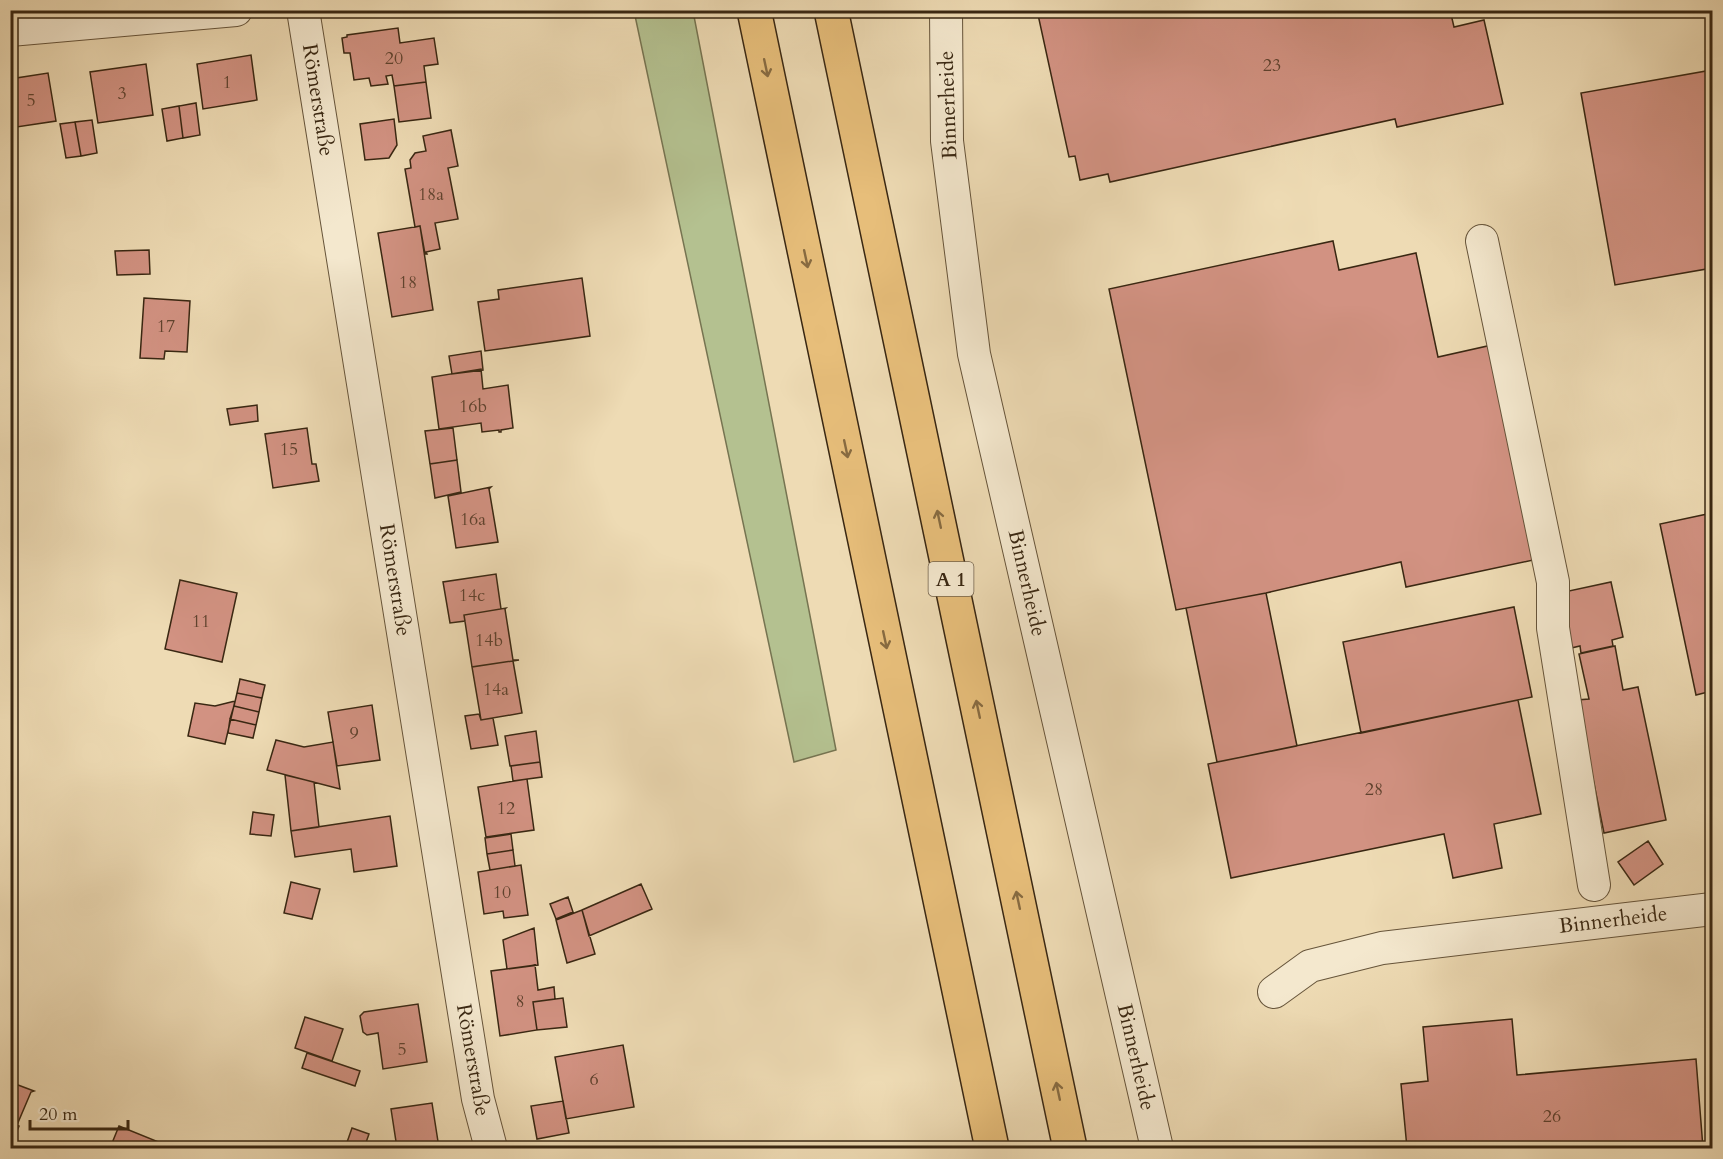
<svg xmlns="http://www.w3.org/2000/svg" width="1723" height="1159" viewBox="0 0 1723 1159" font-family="Cardo,serif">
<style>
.green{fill:#b4c190;stroke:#767451;stroke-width:1.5}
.building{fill:#d29282;stroke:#392712;stroke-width:1.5}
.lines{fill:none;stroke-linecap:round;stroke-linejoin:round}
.minor-casing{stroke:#66543a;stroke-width:34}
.highway-casing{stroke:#392712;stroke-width:36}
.minor{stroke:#f4e8ce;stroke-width:32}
.highway{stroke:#e7be7a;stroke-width:33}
.oneway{stroke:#876b41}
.labels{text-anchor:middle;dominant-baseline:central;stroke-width:4.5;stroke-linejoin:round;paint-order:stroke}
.number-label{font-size:18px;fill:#5f422e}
.shield{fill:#f4e8ce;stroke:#71614a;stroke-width:1.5}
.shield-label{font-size:20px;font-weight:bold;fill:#392712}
.street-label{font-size:21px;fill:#392712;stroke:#f4e8ce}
</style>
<rect width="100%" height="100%" fill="#eedbb4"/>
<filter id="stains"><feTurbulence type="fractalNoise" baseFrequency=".00333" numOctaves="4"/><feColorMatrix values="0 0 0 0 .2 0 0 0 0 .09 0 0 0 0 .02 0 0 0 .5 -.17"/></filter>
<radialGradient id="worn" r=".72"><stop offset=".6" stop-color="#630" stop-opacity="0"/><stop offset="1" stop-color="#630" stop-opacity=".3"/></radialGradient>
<path class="green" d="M 634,11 L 693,11 L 836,750 L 794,762 Z"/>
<path class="building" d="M 351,10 L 376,10 L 377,13 L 352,17 Z
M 1037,10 L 1450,10 L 1454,27 L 1484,20 L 1503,104 L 1397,127 L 1395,119 L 1110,182 L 1108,174 L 1080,180 L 1075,156 L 1069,157 Z
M 398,28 L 400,43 L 434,38 L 438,64 L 424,66 L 426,82 L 394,86 L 392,75 L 386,76 L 388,84 L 371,86 L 369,78 L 354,80 L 350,53 L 344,53 L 342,38 L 347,37 L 347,35 Z
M 251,55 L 257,100 L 203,109 L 197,64 Z
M 146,64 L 153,115 L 98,123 L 90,72 Z
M 1712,70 L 1712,268 L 1615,285 L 1581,93 Z
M 48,73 L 56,121 L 10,128 L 10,79 Z
M 426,82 L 431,118 L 399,122 L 394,86 Z
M 196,103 L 200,135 L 183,138 L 179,106 Z
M 179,106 L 183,138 L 167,141 L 162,109 Z
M 394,119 L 397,145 L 389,158 L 365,160 L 360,124 Z
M 92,120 L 97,153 L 81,156 L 75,122 Z
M 75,122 L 81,156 L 66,158 L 60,124 Z
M 451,130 L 458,166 L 448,168 L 458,219 L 435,223 L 440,249 L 426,252 L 427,254 L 425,254 L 420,226 L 415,227 L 405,169 L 411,168 L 410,160 L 415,153 L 426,151 L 423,136 Z
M 420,226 L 433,310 L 392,317 L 378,233 Z
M 1333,241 L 1339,270 L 1416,253 L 1438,357 L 1492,345 L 1538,559 L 1406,587 L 1401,562 L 1266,593 L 1176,610 L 1109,289 Z
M 149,250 L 150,274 L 117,275 L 115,251 Z
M 582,278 L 590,336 L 485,351 L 478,302 L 499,299 L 498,290 Z
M 144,298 L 190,301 L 187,352 L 165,351 L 164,359 L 140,358 Z
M 481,351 L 483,370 L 452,374 L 449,356 Z
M 481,369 L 483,389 L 508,385 L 513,428 L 501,430 L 501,432 L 499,432 L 499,430 L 482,432 L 481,423 L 439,429 L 432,377 Z
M 257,405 L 258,421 L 230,425 L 227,409 Z
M 307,428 L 312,464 L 316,464 L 319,481 L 273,488 L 265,434 Z
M 453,428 L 457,460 L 430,464 L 425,431 Z
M 457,460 L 461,492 L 435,498 L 430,464 Z
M 491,487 L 489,489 L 498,542 L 456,548 L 448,496 Z
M 1712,513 L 1712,691 L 1696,695 L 1660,524 Z
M 496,574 L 501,609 L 464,615 L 465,621 L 450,623 L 443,582 Z
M 180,580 L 237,593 L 222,662 L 165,649 Z
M 1611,582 L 1623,637 L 1612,640 L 1613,646 L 1581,653 L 1580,646 L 1567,649 L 1564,592 Z
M 1266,593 L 1297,746 L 1217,762 L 1186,608 Z
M 1514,607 L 1532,697 L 1361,733 L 1343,642 Z
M 506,608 L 505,609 L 513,660 L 519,660 L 472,667 L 464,615 Z
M 1615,646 L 1623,690 L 1638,687 L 1666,820 L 1604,833 L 1577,700 L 1589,699 L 1579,654 Z
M 519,660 L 513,661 L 522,713 L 481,720 L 472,667 Z
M 240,679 L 265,685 L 262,698 L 237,693 Z
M 237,693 L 262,698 L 259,712 L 234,706 Z
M 1518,700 L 1541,814 L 1494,824 L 1502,868 L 1453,878 L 1444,834 L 1231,878 L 1208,764 Z
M 235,701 L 225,744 L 188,736 L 195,703 L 215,706 Z
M 372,705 L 380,760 L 337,766 L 328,712 Z
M 234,706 L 259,712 L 256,725 L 230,719 Z
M 479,714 L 481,720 L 493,718 L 498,745 L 471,749 L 465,716 Z
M 230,719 L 256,725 L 253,738 L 228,733 Z
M 536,731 L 540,762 L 510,766 L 505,736 Z
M 276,740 L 304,747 L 333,742 L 340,789 L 267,770 Z
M 540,762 L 542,777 L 513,781 L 511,766 Z
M 285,775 L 314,782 L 319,827 L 291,831 Z
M 527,779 L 534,830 L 486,837 L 478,787 Z
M 253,812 L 274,815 L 271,836 L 250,834 Z
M 390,816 L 397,866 L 354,872 L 351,849 L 295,857 L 291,831 Z
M 511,834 L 513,850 L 487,854 L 485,838 Z
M 1648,841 L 1663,864 L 1634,885 L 1618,862 Z
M 513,850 L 515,866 L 490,870 L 487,854 Z
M 521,865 L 528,915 L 504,918 L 503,911 L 484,914 L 478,872 Z
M 291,882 L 320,889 L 312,919 L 284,913 Z
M 641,884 L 652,909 L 589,936 L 582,910 Z
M 568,897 L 573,912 L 556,919 L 550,904 Z
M 582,910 L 595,954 L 567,963 L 556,920 Z
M 534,928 L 538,965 L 507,969 L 503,940 Z
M 535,965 L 538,990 L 554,987 L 555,999 L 533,1002 L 537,1030 L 500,1036 L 491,971 Z
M 563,998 L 567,1027 L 537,1030 L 533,1002 Z
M 418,1004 L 427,1062 L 383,1069 L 378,1033 L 367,1035 L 363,1032 L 360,1016 L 364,1012 Z
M 305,1017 L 343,1029 L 332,1061 L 295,1048 Z
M 1512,1019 L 1517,1075 L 1696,1059 L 1703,1148 L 1407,1148 L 1401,1084 L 1428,1081 L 1423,1027 Z
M 623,1045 L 634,1107 L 566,1119 L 555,1057 Z
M 307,1053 L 360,1071 L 355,1086 L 302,1068 Z
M 10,1082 L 34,1091 L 31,1092 L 17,1125 L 19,1126 L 10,1148 Z
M 563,1101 L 569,1133 L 537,1139 L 531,1106 Z
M 432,1103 L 439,1148 L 397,1148 L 391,1109 Z
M 119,1126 L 166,1145 L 164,1148 L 110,1148 Z
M 352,1128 L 369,1134 L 364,1148 L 345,1148 Z
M 643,1145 L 644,1148 L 593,1148 Z"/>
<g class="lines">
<defs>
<path id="minor" d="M 303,10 L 478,1099 L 491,1148
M 946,10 L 947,141 L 974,354 L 1157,1148
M 10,30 L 236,10
M 1482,241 L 1553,582 L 1553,628 L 1594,885
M 1274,992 L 1310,966 L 1382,948 L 1712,909"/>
<path id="highway" d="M 754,10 L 992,1148
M 831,10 L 1070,1148"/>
</defs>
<use href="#minor" class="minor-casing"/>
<use href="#highway" class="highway-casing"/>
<use href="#minor" class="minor"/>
<use href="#highway" class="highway"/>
</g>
<defs><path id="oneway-shaft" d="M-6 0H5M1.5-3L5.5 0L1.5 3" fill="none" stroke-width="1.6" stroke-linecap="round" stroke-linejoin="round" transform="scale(1.5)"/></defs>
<g class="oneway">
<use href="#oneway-shaft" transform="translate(766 68) rotate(78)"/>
<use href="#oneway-shaft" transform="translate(806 259) rotate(78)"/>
<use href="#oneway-shaft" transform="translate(846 449) rotate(78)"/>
<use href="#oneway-shaft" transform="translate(939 519) rotate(-102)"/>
<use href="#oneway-shaft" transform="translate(885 640) rotate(78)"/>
<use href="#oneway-shaft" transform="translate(978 709) rotate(-102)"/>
<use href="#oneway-shaft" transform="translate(1018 900) rotate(-102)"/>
<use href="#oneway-shaft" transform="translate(1058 1091) rotate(-102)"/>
</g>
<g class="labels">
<g class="number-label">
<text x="394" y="58">20</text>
<text x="1272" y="65">23</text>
<text x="227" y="82">1</text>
<text x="122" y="93">3</text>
<text x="31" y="100">5</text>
<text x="431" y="194">18a</text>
<text x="408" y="282">18</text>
<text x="166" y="326">17</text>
<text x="473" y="406">16b</text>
<text x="289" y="449">15</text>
<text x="473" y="519">16a</text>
<text x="472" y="595">14c</text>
<text x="201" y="621">11</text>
<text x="489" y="640">14b</text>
<text x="496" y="689">14a</text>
<text x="354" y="733">9</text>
<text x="1374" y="789">28</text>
<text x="506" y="808">12</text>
<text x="502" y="892">10</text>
<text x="520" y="1001">8</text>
<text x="402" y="1049">5</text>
<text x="594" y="1079">6</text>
<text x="1552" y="1116">26</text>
</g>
<rect class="shield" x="928.5" y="562" width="45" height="34" rx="4.5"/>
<g class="shield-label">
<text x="951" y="579">A 1</text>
</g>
<g class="street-label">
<text transform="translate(318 100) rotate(81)">Römerstraße</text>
<text transform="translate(948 105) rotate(-92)">Binnerheide</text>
<text transform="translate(395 580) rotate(81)">Römerstraße</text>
<text transform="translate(1027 583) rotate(77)">Binnerheide</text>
<text transform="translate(1613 920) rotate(-7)">Binnerheide</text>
<text transform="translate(1136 1057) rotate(77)">Binnerheide</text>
<text transform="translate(473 1060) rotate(80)">Römerstraße</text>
</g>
</g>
<rect width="1723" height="1159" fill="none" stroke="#eedbb4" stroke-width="36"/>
<rect x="12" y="12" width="1699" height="1135" fill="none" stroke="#392712" stroke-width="3"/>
<rect x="18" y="18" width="1687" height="1123" fill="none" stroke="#392712" stroke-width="1.5"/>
<path d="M30 1120v9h98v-9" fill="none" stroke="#392712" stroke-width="3"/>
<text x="39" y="1120" font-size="18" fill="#392712" stroke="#f4e8ce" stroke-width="4.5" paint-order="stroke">20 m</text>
<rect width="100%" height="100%" filter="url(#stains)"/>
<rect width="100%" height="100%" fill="url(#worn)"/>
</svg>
